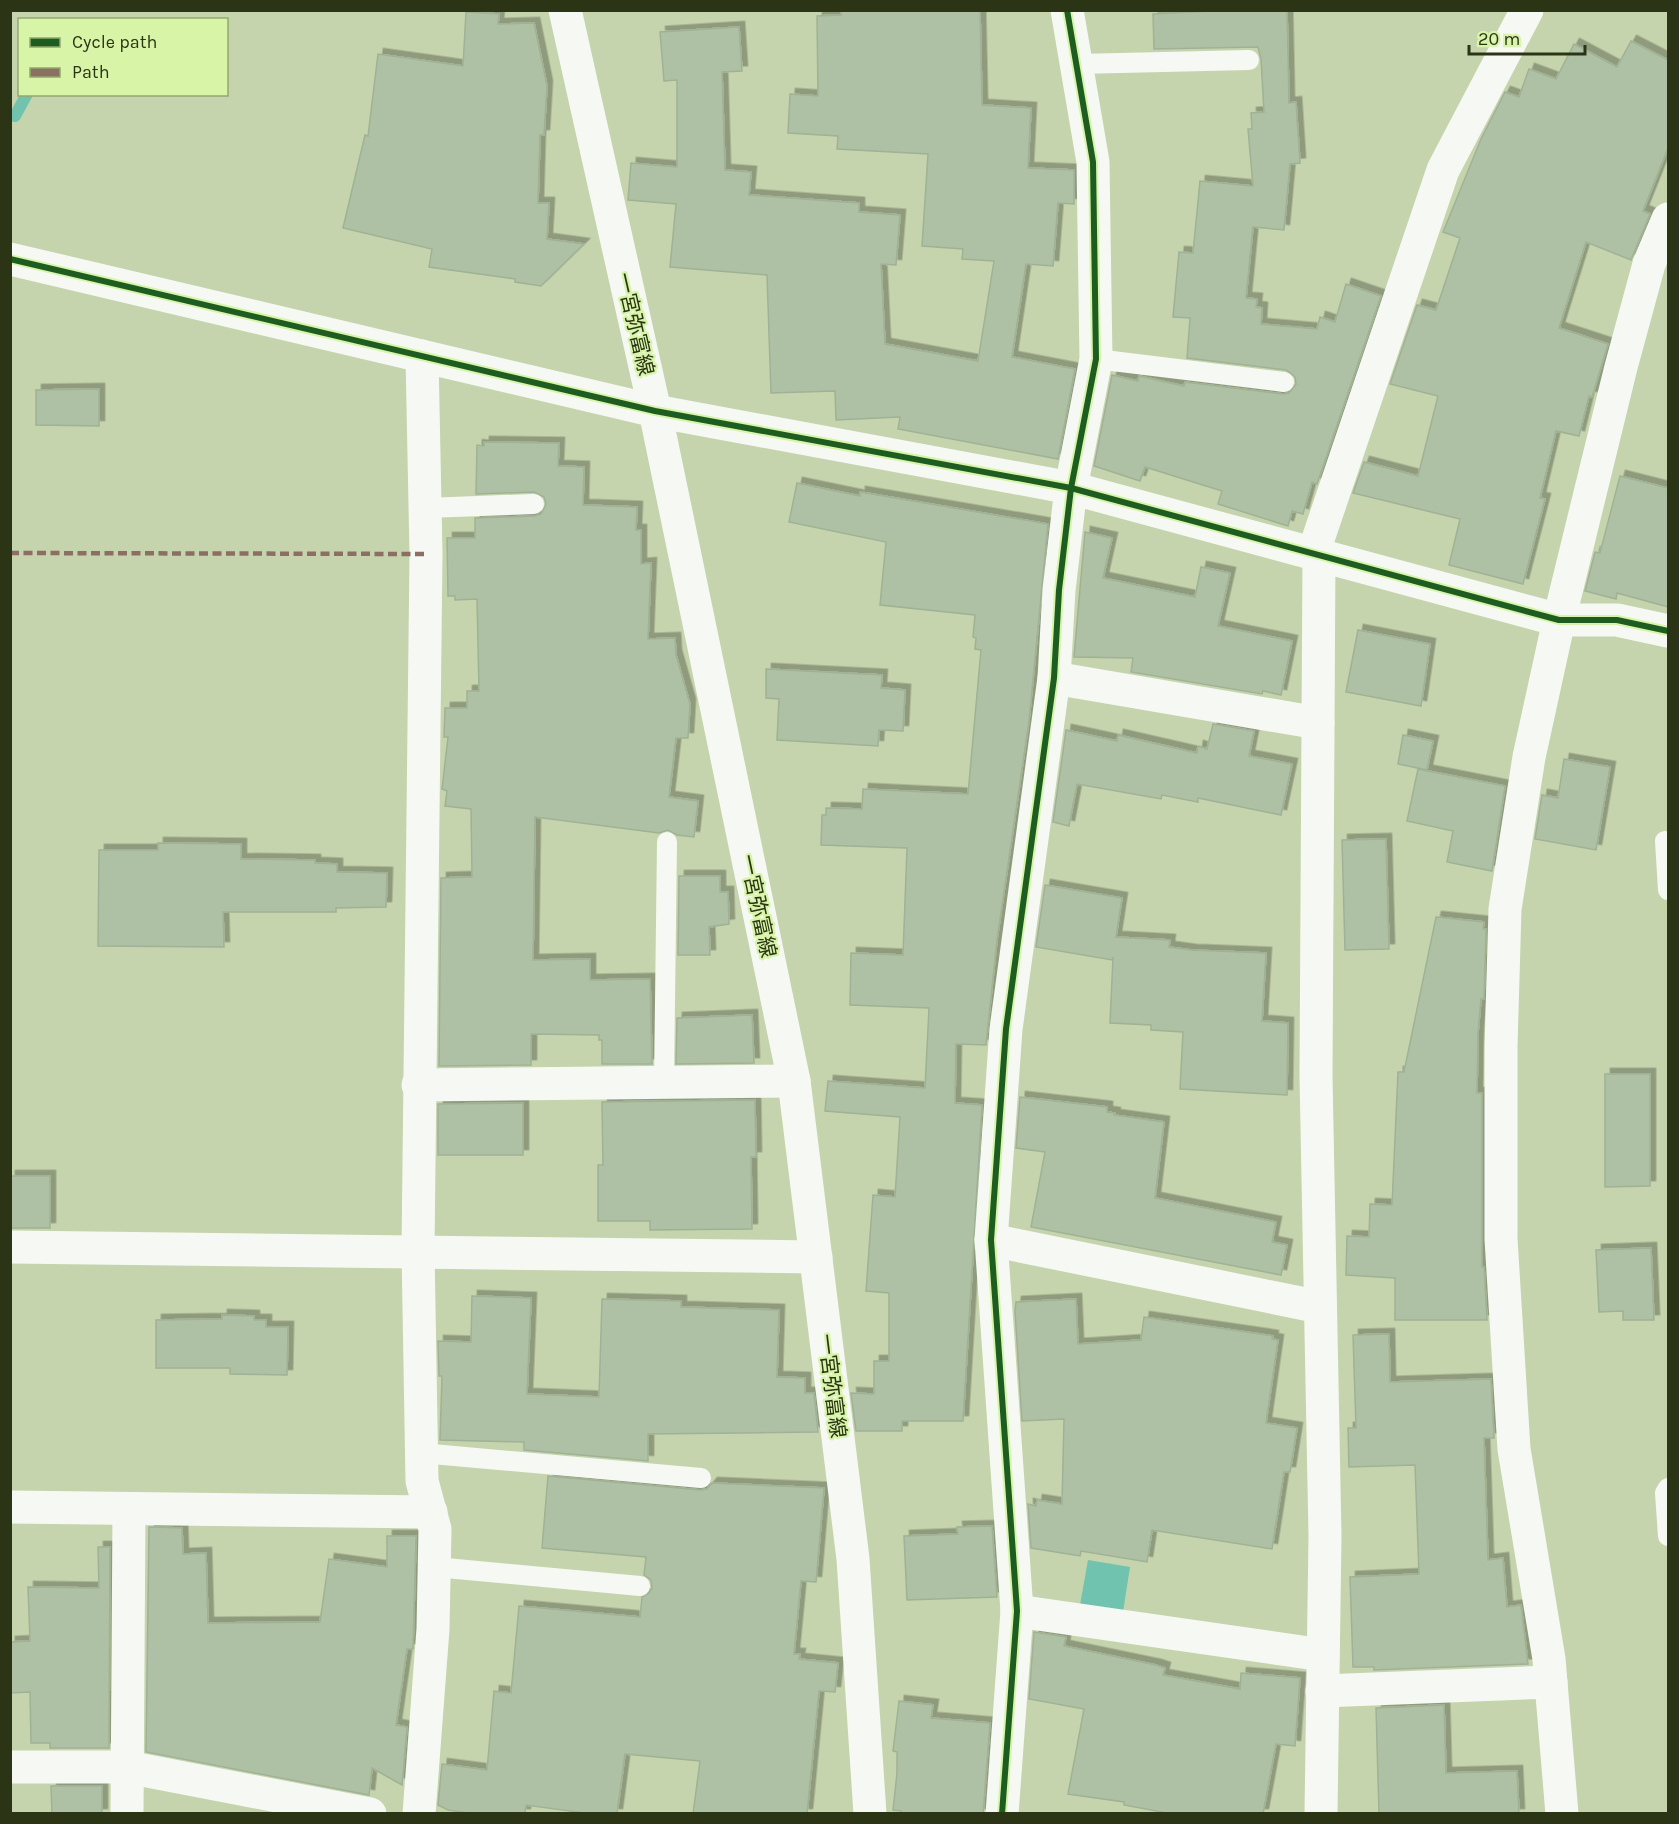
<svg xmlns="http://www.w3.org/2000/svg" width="1679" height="1824" font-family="Karla,'Noto Sans JP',sans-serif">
<defs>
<filter id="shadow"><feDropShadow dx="5.5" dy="-5.5" stdDeviation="0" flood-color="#0004"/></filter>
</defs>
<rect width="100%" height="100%" fill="#c5d4ac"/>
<path fill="#70c3ae" d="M1088,1560L1130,1567L1123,1612L1080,1605Z"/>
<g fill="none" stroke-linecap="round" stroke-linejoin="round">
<path stroke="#70c3ae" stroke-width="12" d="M15,116L27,94"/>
</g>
<g fill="#aec1a4" stroke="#a0b295" stroke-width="1.5" filter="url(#shadow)">
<path d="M980,10L982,105L1031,108L1028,168L1074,170V204L1058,203L1053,266L1026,264L1012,357L1075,369L1058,459L898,429L900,417L836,420L835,391L771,393L767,275L670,267L676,204L628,200L631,163L677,167V80L664,81L660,32L739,27L742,71L722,72L725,170L751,172L749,195L859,203V212L900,215L896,265L881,264L885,344L978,361L994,261L962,259L963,249L922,246L928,154L837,149L838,136L788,133L790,94L818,96L817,16L841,15V11Z"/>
<path d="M1233,10H1287L1289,103L1296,102L1300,163L1290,164L1284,230L1253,227L1246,298L1257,299L1256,307L1262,308L1261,324L1317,329L1320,317L1335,322L1346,284L1381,296L1317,484L1312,482L1303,514L1292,511L1288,526L1218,504L1222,491L1145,467L1140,481L1094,466L1112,375L1138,381L1139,376L1184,386L1185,382L1283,394L1289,393L1296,384L1295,377L1286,370L1187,358L1190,318L1173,317L1179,252L1193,253L1200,181L1253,186L1248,129H1252L1251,113L1264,112L1261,59L1258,47L1154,49L1153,14Z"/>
<path d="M466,12L499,14L498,24L534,23L547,86L544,135H540L538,203H549L547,239L584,244L541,286L515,282V279L429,267L432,249L343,228L365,135L368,136L378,54L463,66Z"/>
<path d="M1631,41L1668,60V148L1643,211L1650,214L1631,260L1586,242L1559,328L1608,344L1592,397L1589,396L1579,436L1556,431L1540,498L1545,499L1523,584L1449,565L1460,519L1353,493L1364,462L1418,476L1438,396L1390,384L1417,305L1436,310L1460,238L1443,232L1481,139L1505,92L1519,97L1529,69L1556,79L1574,44L1617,67Z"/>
<path d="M99,389V426L36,425V390Z"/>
<path d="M484,442L559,443L558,466L584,467L583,505L637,507L636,530H641V564L651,563L648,639L675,638L676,655L690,704L688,738H676L669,797L698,801L694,837L677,835L668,830L659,833L535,817L533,960L590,959V980L650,979L652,1064H602V1040H599V1035L531,1034V1065L439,1066L441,878L472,877L471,809L445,806L447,791L442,789L448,737H444L445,708H467V691H479L477,599L455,600V596H448L447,538H475V518L535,516L541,514L546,504L544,497L534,492L476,494L477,445L484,446Z"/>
<path d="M1620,476L1668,488V607L1617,593L1616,599L1585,591L1595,552L1600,553Z"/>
<path d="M797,483L860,496V492L1048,524L1029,721L997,940L986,1045L956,1044L955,1103L982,1105L963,1421H902V1431H856L851,1393L874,1394V1361H889V1293L866,1291L873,1195L895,1197L900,1117L825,1111L828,1081L925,1088L929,1008L850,1005L851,953L903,955L907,848L821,845L822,815H826V808L862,809L863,789L968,794L981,650L975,649L976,638L973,637L975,615L880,605L886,542L789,522Z"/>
<path d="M1085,532L1112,538L1103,578L1195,597L1201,567L1230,573L1218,626L1292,641L1281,695L1263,691L1262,694L1131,672L1133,658L1074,657Z"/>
<path d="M1358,630L1430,644L1421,706L1346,692Z"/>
<path d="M766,669L882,675L881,688L905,690L903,731L879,730L878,746L777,740L779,699L766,698Z"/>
<path d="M1213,724L1254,731L1249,756L1292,764L1281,815L1198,798V802L1162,795L1161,799L1077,784L1069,826L1053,822L1066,730L1117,741L1118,735L1197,753L1198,746L1207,749Z"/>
<path d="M1403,735L1433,741L1427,770L1398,764Z"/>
<path d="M1564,759L1610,767L1596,850L1535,839L1542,795L1558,798Z"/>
<path d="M1418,769L1505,786L1492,871L1447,862L1453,831L1407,821Z"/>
<path d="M1386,839L1389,949L1345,950L1342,840Z"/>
<path d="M158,843L241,844V859L315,860V863L337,864V872L387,873L386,907L336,908V912H223L224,947L98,946L99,850H158Z"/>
<path d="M679,876H720V892H728L729,924L709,927L710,955H678Z"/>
<path d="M1045,885L1122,898L1116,937L1170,940L1169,947L1191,950L1266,953L1262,1021L1288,1023L1287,1095L1180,1089L1183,1032L1151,1030V1025L1110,1023L1113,957L1112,960L1036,947Z"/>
<path d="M1436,917L1484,922L1483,929H1486L1484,999H1481L1478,1033L1477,1093H1482V1267H1484L1487,1320H1395V1278L1346,1275L1347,1236L1369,1237L1370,1204L1392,1205L1398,1072H1404Z"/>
<path d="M752,1015L754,1063L676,1064L677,1018Z"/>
<path d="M1605,1074H1650V1186L1605,1187Z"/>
<path d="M1020,1097L1107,1107V1112L1115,1113L1114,1115L1164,1122L1155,1198L1276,1222L1272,1242L1287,1245L1281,1275L1031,1227L1045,1152L1016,1148Z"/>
<path d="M755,1100L756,1157H751L752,1229L650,1230V1221H598V1165H603L602,1102Z"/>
<path d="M523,1103V1155H438V1104Z"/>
<rect x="10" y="1176" width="40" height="52"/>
<path d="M1651,1248L1654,1320H1623V1311L1599,1312L1596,1250Z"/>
<path d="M472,1296L531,1298L527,1394L599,1397L602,1299L681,1301V1307L779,1310L777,1377L805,1378V1393H814L818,1432L648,1434V1461L524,1450V1442L440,1440L442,1376H439L438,1341L471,1342Z"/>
<path d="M1076,1299L1078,1344L1141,1340L1144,1317L1273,1336L1272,1339L1278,1340L1266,1423L1297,1428L1290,1472H1284L1272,1549L1152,1530L1147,1562L1081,1551L1080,1556L1031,1548L1028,1504L1036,1506L1037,1500L1062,1504L1064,1419L1022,1421L1015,1311L1016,1302Z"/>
<path d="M222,1315L254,1316V1320H266V1327H288L287,1375L230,1374V1368H156V1320L222,1319Z"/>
<path d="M1389,1334L1390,1382L1491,1379L1494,1438H1484L1488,1560L1503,1558L1507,1607L1521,1605L1528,1664L1374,1670V1667H1353L1350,1577L1419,1574L1415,1465L1349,1467L1348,1428H1356L1353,1335Z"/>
<path d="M548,1476L700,1490L707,1489L712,1483L824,1488L816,1582L801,1581L794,1654H800L799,1659L838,1663L835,1692L819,1691L807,1814H693L700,1761L625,1754L617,1814H592L526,1805L525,1814H475L448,1810L438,1805L442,1764L487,1770L494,1691L511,1693L519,1606L640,1617L642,1597L649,1593L652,1588L651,1580L644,1575L646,1557L542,1548Z"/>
<path d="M992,1526L997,1597L907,1600L904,1536L958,1534L957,1527Z"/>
<path d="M149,1527L182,1528L183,1554L206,1553L208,1623L320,1622L329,1559L387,1567V1536H416L413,1649H407L396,1725L407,1727L402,1785L372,1768L369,1795L146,1752Z"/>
<path d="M98,1547H110L109,1748H50V1743H31L30,1692L10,1693V1642L30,1641L28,1587L99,1588Z"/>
<path d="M1034,1632L1066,1637L1064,1646L1156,1665L1165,1668L1163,1675L1240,1689L1241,1673L1300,1678L1295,1746L1276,1744L1263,1814H1172L1124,1805V1802L1068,1794L1084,1709L1029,1699Z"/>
<path d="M899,1701L933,1705L931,1718L990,1723L983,1814H900L901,1811L893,1810L897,1773V1752L893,1751Z"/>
<path d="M1444,1705L1446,1773L1517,1771L1519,1814H1379L1376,1708Z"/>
<path d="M51,1786H102V1814H52Z"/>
</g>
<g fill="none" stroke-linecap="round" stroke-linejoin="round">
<g stroke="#f6f9f3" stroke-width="20">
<path d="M1077,64L1249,60"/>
<path d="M1096,359L1284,382"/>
<path d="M425,508L534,504"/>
<path d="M1665,841L1668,890"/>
<path d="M664,1082L667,842"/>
<path d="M421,1453L701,1478"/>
<path d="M1668,1488L1665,1493L1668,1536"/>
<path d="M435,1567L640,1586"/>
</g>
<g stroke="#f6f9f3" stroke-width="33">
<path d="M10,259L655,411L1071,488L1559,620H1617L1668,631"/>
<path d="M1313,554L1443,170L1527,10"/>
<path d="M1319,555L1316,1076L1325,1536L1321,1814"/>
<path d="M1054,678L1318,723"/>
<path d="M418,1085L794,1081"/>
<path d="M991,1240L1320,1307"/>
<path d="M10,1247L816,1257"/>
<path d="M10,1507L431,1512"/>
<path d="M1017,1611L1323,1655"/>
<path d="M1322,1691L1551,1682"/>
<path d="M10,1767H127L370,1814"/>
<path d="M127,1814L129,1509"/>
<path d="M419,1814L433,1629L435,1529L422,1481L418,1250L426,554L422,356"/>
<path d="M1002,1814L1017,1611L991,1240L1006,1029L1054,678L1059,590L1071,488L1096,359L1093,162L1067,10"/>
<path d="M1562,1814L1549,1659L1514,1449L1501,1239V1047L1505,909L1529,757L1559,620L1621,367L1649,264L1668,219"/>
</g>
<path stroke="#f6f9f3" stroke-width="33" d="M565,10L655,411L794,1081L853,1559L870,1814"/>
<path stroke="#8d6e63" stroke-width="4.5" stroke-dasharray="9 4.5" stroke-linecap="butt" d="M10,553L426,554"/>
<defs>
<g id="cycleway">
<path d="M10,259L655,411L1071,488L1559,620H1617L1668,631"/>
<path d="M1002,1814L1017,1611L991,1240L1006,1029L1054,678L1059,590L1071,488L1096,359L1093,162L1067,10"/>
</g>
</defs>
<use href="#cycleway" stroke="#d7f4a7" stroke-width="10"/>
<use href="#cycleway" stroke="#1b5e20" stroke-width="6"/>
</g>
<g text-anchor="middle" stroke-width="4.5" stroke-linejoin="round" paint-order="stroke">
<g font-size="21" fill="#2b3516" stroke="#d7f4a7">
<text transform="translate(635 324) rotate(77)" y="7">一宮弥富線</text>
<text transform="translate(758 906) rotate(78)" y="7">一宮弥富線</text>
<text transform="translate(832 1386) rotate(83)" y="7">一宮弥富線</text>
</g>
</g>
<rect width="1679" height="1824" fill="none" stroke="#2b3516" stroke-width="24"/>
<rect x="18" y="18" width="210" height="78" fill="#d7f4a7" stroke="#92a86d" stroke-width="1.5"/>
<rect x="30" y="38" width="30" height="9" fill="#1b5e20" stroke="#92a86d" stroke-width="1.5"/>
<text x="72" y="48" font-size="18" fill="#2b3516">Cycle path</text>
<rect x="30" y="68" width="30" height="9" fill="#8d6e63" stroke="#92a86d" stroke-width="1.5"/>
<text x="72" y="78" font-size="18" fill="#2b3516">Path</text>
<path d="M1469 45v9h116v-9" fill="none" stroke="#2b3516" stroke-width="3"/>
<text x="1478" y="45" font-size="18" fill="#2b3516" stroke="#d7f4a7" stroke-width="4.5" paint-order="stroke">20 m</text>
</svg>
